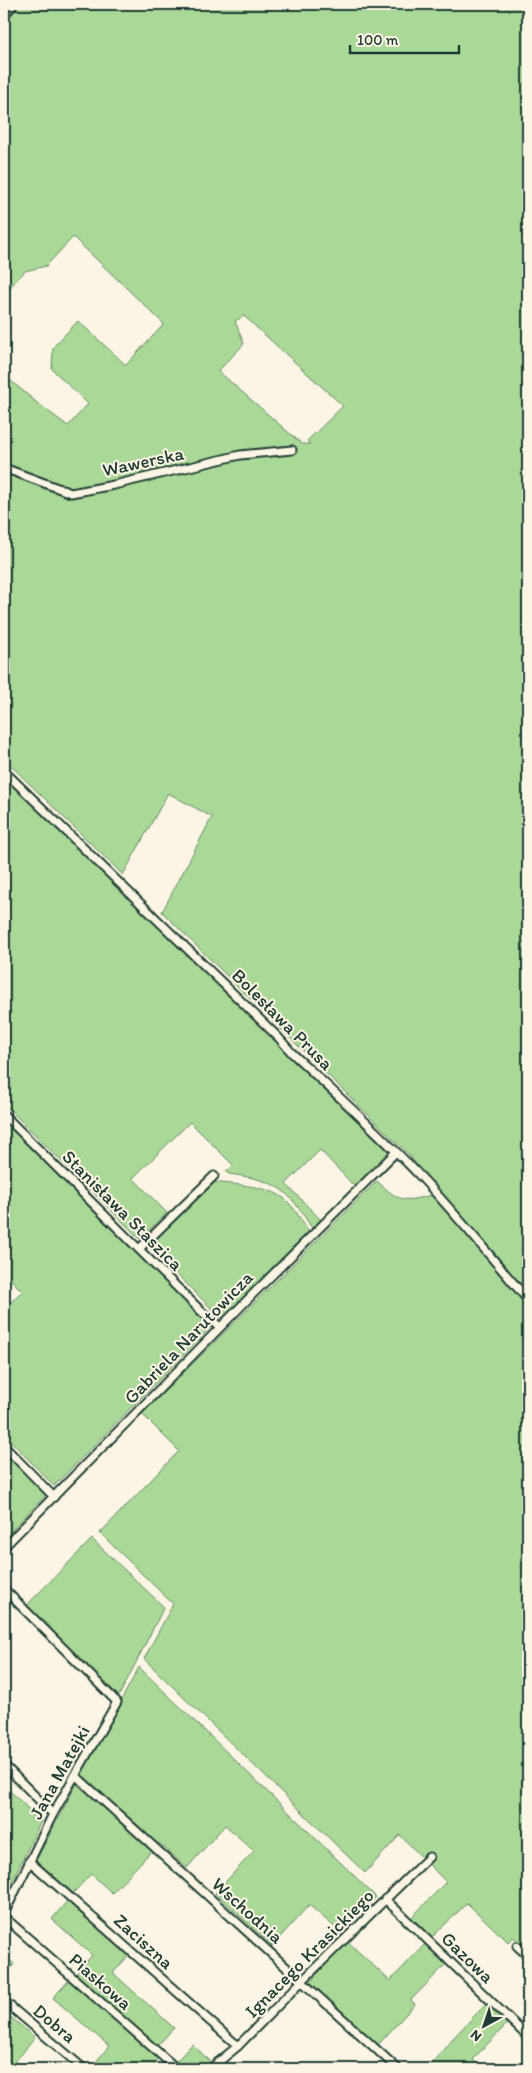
<svg xmlns="http://www.w3.org/2000/svg" width="532" height="2073" font-family="Itim,sans-serif">
<rect width="100%" height="100%" fill="#fcf5e5"/>
<filter id="ink" filterUnits="userSpaceOnUse"><feTurbulence type="fractalNoise" baseFrequency=".02" numOctaves="2"/><feDisplacementMap in="SourceGraphic" scale="10" xChannelSelector="R" yChannelSelector="G"/><feConvolveMatrix kernelMatrix="1 2 1 2 8 2 1 2 1" color-interpolation-filters="sRGB"/></filter>
<g filter="url(#ink)">
<g fill="#aad897" stroke="#648a66" fill-rule="evenodd">
<path d="M20,4H528V1297L434,1188L409,1155L162,912L212,817L168,793L123,875L4,759V375L36,402L68,426L88,404L52,369L53,347L78,321L126,365L164,324L73,237L46,266L25,271L4,294V20ZM244,316L343,406L307,441L310,444H302L218,371L244,344L235,321Z"/>
<path d="M4,778L390,1151L355,1187L320,1150L286,1184L322,1221L313,1230C287,1188 279,1181 229,1174L226,1172L233,1165L190,1122L133,1178L167,1213L140,1239L4,1104Z"/>
<path d="M4,1118L213,1325L54,1486L4,1434V1309L22,1291L4,1273Z"/>
<path d="M377,1181C399,1201 402,1203 431,1195L528,1304V1903L527,1904L528,1951L513,1937L508,1942L467,1903L431,1938L411,1918L446,1882L400,1835L365,1873L144,1659L173,1604L100,1533L179,1451L142,1414Z"/>
<path d="M214,1182C235,1185 270,1185 286,1200C295,1208 302,1222 309,1232L223,1320L148,1246Z"/>
<path d="M4,1451L47,1494L4,1538Z"/>
<path d="M92,1539L164,1607L119,1696L26,1606Z"/>
<path d="M139,1667L376,1897L339,1931L309,1905L272,1946L215,1893L254,1851L225,1825L187,1868L159,1843L112,1893L91,1874L73,1893L36,1860Z"/>
<path d="M5,1786L41,1821L4,1899V1788Z"/>
<path d="M68,1900L129,1955L113,1973L174,2028L157,2046L76,1974L92,1955L52,1919Z"/>
<path d="M347,1941L390,1981L425,1944L446,1964L411,2000L415,2004L378,2045L310,1982Z"/>
<path d="M4,1955L14,1964L4,1980Z"/>
<path d="M70,1979L158,2057L152,2069H90L109,2046L53,1998Z"/>
<path d="M486,2004L507,2024L473,2059L481,2069H427L452,2039Z"/>
<path d="M4,2011L35,2038L9,2069H4Z"/>
<path d="M192,2044L211,2062L202,2069H182L175,2063Z"/>
</g>
<g fill="none" stroke-linecap="round" stroke-linejoin="round">
<defs>
<g id="street">
<path d="M4,468L71,493L114,485L240,455L292,450"/>
<path d="M4,771L278,1037L292,1053C335,1093 380,1134 421,1177C458,1216 492,1259 528,1300"/>
<path d="M4,1115L202,1312L220,1327"/>
<path d="M139,1249L214,1176"/>
<path d="M4,1446L54,1497"/>
<path d="M4,1547L256,1291L396,1152"/>
<path d="M4,1589L117,1702L53,1814L4,1914"/>
<path d="M4,1765L53,1814"/>
<path d="M75,1775L398,2069"/>
<path d="M29,1861L238,2046"/>
<path d="M385,1899L528,2037"/>
<path d="M4,1917L177,2069"/>
<path d="M517,1946L528,1956"/>
<path d="M4,2001L84,2069"/>
<path d="M217,2063L224,2069"/>
<path d="M210,2069L238,2046L302,1981L429,1857"/>
</g>
<path id="secondary" d="M4,13L12,4"/>
</defs>
<use href="#street" stroke="#1f3d34" stroke-width="11"/>
<use href="#secondary" stroke="#1f3d34" stroke-width="14"/>
<use href="#street" stroke="#fcf5e5" stroke-width="7"/>
<use href="#secondary" stroke="#fcf5e5" stroke-width="10"/>
</g>
</g>
<g text-anchor="middle" stroke-width="4" stroke-linejoin="round" paint-order="stroke">
<g font-size="19" fill="#1f3d34" stroke="#fcf5e5">
<text transform="translate(143 461) rotate(-12)" y="7">Wawerska</text>
<text transform="translate(283 1019) rotate(45)" y="7">Bolesława Prusa</text>
<text transform="translate(123 1210) rotate(45)" y="7">Stanisława Staszica</text>
<text transform="translate(188 1337) rotate(-46)" y="7">Gabriela Narutowicza</text>
<text transform="translate(59 1772) rotate(-61)" y="7">Jana Matejki</text>
<text transform="translate(248 1910) rotate(42)" y="7">Wschodnia</text>
<text transform="translate(144 1941) rotate(42)" y="7">Zaciszna</text>
<text transform="translate(309 1953) rotate(-45)" y="7">Ignacego Krasickiego</text>
<text transform="translate(468 1957) rotate(44)" y="7">Gazowa</text>
<text transform="translate(101 1981) rotate(41)" y="7">Piaskowa</text>
<text transform="translate(55 2023) rotate(40)" y="7">Dobra</text>
</g>
</g>
<rect width="532" height="2073" fill="none" stroke="#fcf5e5" stroke-width="20"/>
<rect x="10" y="10" width="512" height="2053" fill="none" stroke="#1f3d34" stroke-width="2" filter="url(#ink)"/>
<g transform="translate(484 2026) rotate(220)" stroke="#fcf5e5" stroke-width="4" paint-order="stroke">
<path d="M0-4L9 19L0 12L-9 19Z" fill="#1f3d34"/>
<text y="-8" font-size="14" font-weight="bold" text-anchor="middle" fill="#1f3d34">N</text>
</g>
<path d="M350 45v8h109v-8" fill="none" stroke="#1f3d34" stroke-width="2.5"/>
<text x="357" y="45" font-size="15" fill="#1f3d34" stroke="#fcf5e5" stroke-width="4" paint-order="stroke">100 m</text>
</svg>
